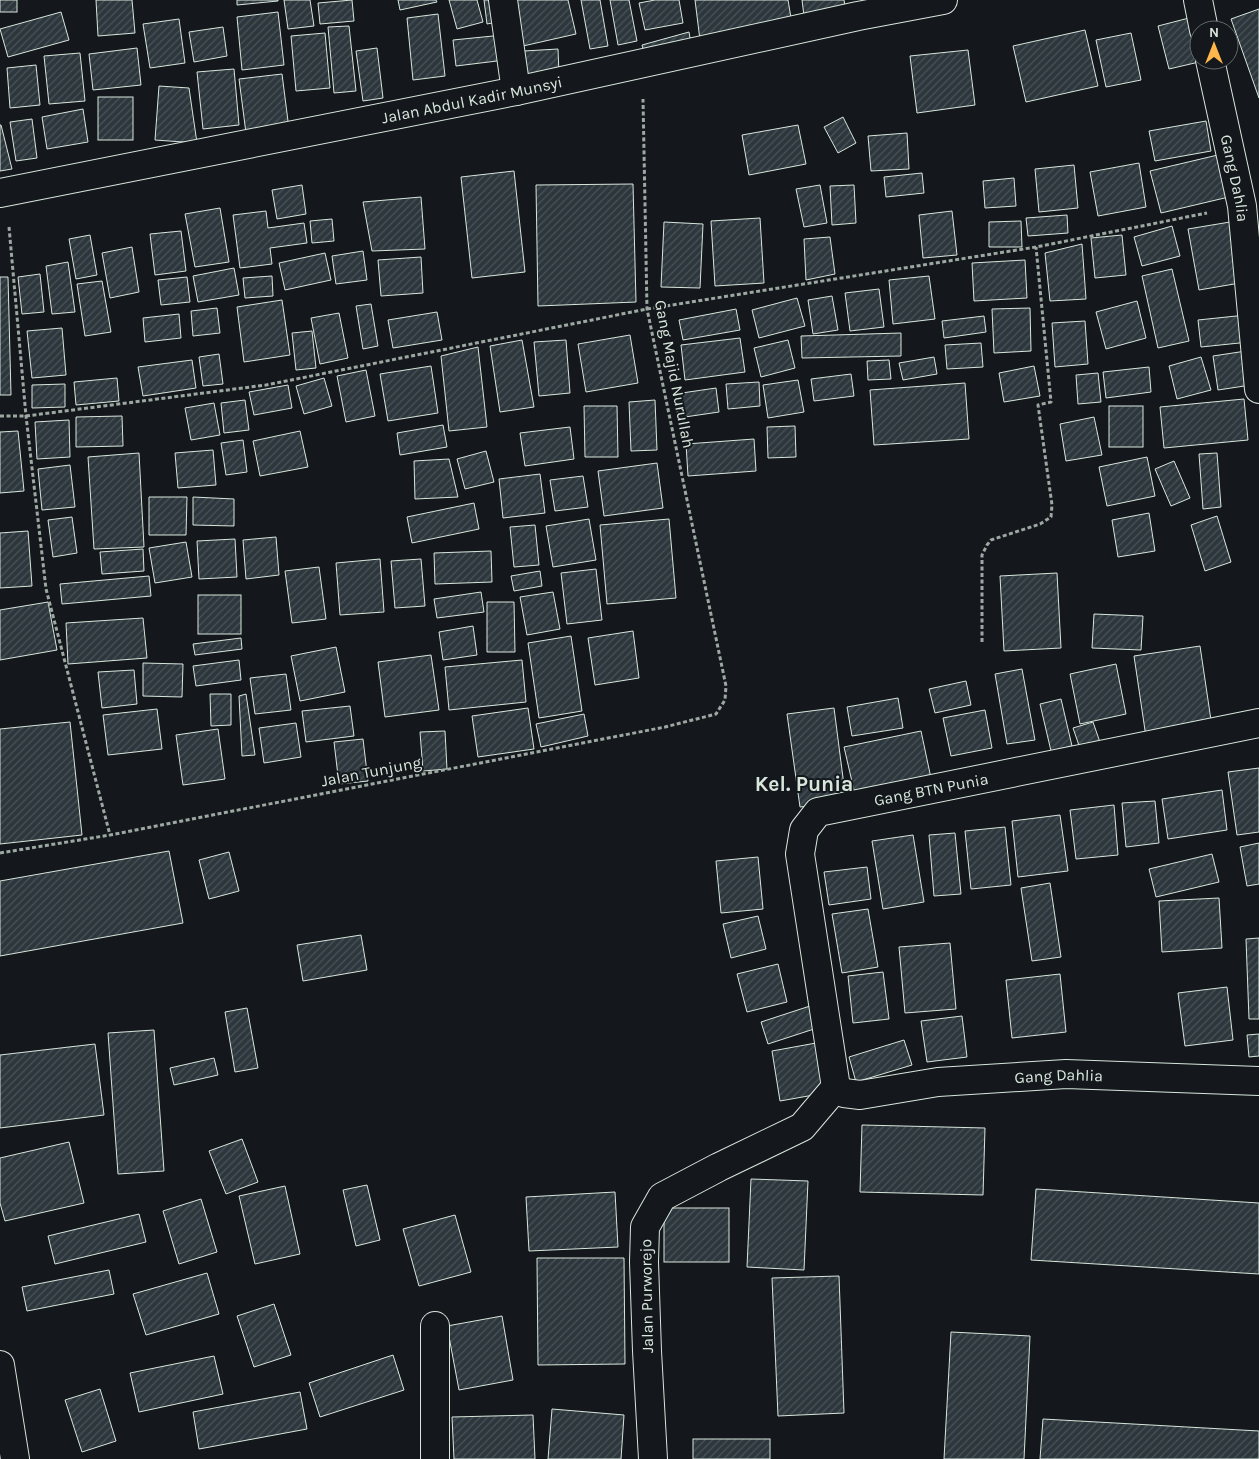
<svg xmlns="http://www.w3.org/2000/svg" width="1259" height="1459" font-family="Karla,sans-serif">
<defs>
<pattern id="building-hatch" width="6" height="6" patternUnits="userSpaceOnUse" patternTransform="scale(1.25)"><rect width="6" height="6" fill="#2c363c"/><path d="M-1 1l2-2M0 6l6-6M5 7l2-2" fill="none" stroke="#4a5358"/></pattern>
</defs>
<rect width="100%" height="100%" fill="#14181c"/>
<g fill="url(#building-hatch)" stroke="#d8e6dc">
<rect x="0" y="0" width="17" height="12"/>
<path d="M96,0H132L135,33L98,36Z"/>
<path d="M237,0H278V1L237,5Z"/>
<path d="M284,0H310L314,26L288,29Z"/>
<path d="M352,0L354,21L320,24L318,3Z"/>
<path d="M398,0H436L437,2L400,10Z"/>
<path d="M449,0H477L483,22L457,29Z"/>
<path d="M484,0H493L497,22L487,24Z"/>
<path d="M513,0H568L576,34L523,46Z"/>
<path d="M581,0H600L608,46L590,49Z"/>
<path d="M610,0H629L637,41L618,45Z"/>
<path d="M655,0H679L683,23L645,30L639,3Z"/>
<path d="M695,0H788L792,24L700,40Z"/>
<path d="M802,0H844L846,11L804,16Z"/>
<path d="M1259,9V98L1231,19Z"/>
<path d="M61,12L69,40L8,57L0,29Z"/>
<path d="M278,12L284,65L242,70L237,17Z"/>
<path d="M438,14L445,76L413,80L407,18Z"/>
<path d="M1189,18L1199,62L1169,69L1158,26Z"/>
<path d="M179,19L185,63L150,68L143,24Z"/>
<path d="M349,26L356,91L334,93L328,27Z"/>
<path d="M223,27L227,56L194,62L189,32Z"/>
<path d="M1085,30L1098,86L1026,102L1013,46Z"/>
<path d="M689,32L691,44L645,56L642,45Z"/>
<path d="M325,33L330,88L296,91L291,36Z"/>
<path d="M1131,33L1141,80L1106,87L1096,40Z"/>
<path d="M503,35L505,60L456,66L453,40Z"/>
<path d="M137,48L141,85L93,90L89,54Z"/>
<path d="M377,48L383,98L363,101L356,51Z"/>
<path d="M558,49L559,74L525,76L524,51Z"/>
<path d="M968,50L975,105L917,113L910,56Z"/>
<path d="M80,53L85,101L49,104L44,56Z"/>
<path d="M36,65L40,105L10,108L7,68Z"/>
<path d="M234,69L239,125L203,129L197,72Z"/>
<path d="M282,74L289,129L246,133L239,79Z"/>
<path d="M159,86L189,88L197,143L155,140Z"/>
<rect x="98" y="97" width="35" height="43"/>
<path d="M83,109L88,142L47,149L42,117Z"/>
<path d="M843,117L856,143L838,153L824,127Z"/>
<path d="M32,119L37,158L16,161L10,122Z"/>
<path d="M1206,121L1211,151L1155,161L1149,131Z"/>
<path d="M0,125H1L12,169L0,171Z"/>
<path d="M798,125L806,164L749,175L742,135Z"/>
<path d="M907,133L909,169L871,171L868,136Z"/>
<path d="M1222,154L1233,196L1161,213L1150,171Z"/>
<path d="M1139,163L1146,207L1098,216L1090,172Z"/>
<path d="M1074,165L1078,208L1039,212L1035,169Z"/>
<path d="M514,171L525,272L472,278L461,177Z"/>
<path d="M922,173L924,193L886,197L884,177Z"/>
<path d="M1014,178L1016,206L985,208L983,181Z"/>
<path d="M633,184L636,302L538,306L536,185Z"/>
<path d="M302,185L306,214L277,219L272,190Z"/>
<path d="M820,185L827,223L804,227L796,189Z"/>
<path d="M854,185L856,223L832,225L830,186Z"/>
<path d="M421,197L425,249L372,251L363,202Z"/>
<path d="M220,208L229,262L195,267L185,214Z"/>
<path d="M266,211L268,228L304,223L307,243L270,248L272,264L240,268L233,215Z"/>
<path d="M952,211L957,255L923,258L919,215Z"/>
<path d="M1067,215L1068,233L1028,236L1026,218Z"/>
<path d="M760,218L764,283L715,286L711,221Z"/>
<path d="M332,219L334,241L312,243L310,221Z"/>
<path d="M1021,221L1022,247H989V222Z"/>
<path d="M664,222L703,224L700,288L661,287Z"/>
<path d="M1230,222L1240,283L1199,290L1188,229Z"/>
<path d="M1172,226L1180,256L1142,266L1134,237Z"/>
<path d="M181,231L186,271L155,275L150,234Z"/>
<path d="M90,235L97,275L76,279L69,239Z"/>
<path d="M1122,235L1126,275L1095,278L1091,238Z"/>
<path d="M830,237L835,274L806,280L804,239Z"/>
<path d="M1082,244L1086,299L1050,301L1045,253Z"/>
<path d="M132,247L139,292L110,298L102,253Z"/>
<path d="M363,251L367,280L336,284L332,256Z"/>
<path d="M325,253L331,280L285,290L279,263Z"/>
<path d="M421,257L423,293L381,296L378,260Z"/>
<path d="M1025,260L1027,298L974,301L972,263Z"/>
<path d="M68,262L75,312L52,314L46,266Z"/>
<path d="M234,268L239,295L198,302L193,276Z"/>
<path d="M1172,269L1189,341L1158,348L1142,276Z"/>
<path d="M40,274L44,312L22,314L18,277Z"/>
<path d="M272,276L273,296L245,298L243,278Z"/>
<path d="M929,276L935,319L893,324L889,280Z"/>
<path d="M0,277H8L11,395H0Z"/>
<path d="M187,277L190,302L161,305L158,280Z"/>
<path d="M102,281L111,332L85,336L77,284Z"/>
<path d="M879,289L884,327L850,331L845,293Z"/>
<path d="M832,296L838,330L813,334L808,300Z"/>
<path d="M797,298L805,326L759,338L752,310Z"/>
<path d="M282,300L290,355L244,362L237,307Z"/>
<path d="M1137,301L1146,338L1106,349L1096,312Z"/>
<path d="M371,304L378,346L363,349L356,306Z"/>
<path d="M217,308L220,333L193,336L191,311Z"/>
<path d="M1030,308L1031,351L994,353L992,309Z"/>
<path d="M736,309L740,330L683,340L679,320Z"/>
<path d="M437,312L442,340L393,348L388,320Z"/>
<path d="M339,313L348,358L320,364L311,318Z"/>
<path d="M179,314L181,338L145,342L143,318Z"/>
<path d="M1246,315L1249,342L1201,347L1198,320Z"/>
<path d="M984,316L986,332L944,338L942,321Z"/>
<path d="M1085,321L1088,364L1055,367L1052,323Z"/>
<path d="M62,328L66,375L32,378L27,331Z"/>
<path d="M312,331L316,368L296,370L292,333Z"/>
<path d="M901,333V356L802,358L801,336Z"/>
<path d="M630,335L638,383L586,392L578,344Z"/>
<path d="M740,338L745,372L685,380L681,345Z"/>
<path d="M522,340L534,407L500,412L490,346Z"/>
<path d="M566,340L570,393L539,396L534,342Z"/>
<path d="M788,340L795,368L761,377L754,348Z"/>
<path d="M981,343L983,367L947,369L945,345Z"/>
<path d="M478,347L487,427L449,431L441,356Z"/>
<path d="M1246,351L1251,385L1218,390L1213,356Z"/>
<path d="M219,354L223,384L203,386L199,357Z"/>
<path d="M934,357L937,374L903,380L899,363Z"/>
<path d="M1201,357L1211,390L1177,399L1169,366Z"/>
<path d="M192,360L196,388L143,396L138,367Z"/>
<path d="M889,360L891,379L868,380L867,361Z"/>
<path d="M431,366L438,413L388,421L380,374Z"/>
<path d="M1034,366L1040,396L1004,402L999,373Z"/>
<path d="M1149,367L1151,392L1106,398L1103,372Z"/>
<path d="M366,370L375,416L346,422L337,376Z"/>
<path d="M1098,373L1101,402L1078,404L1076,375Z"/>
<path d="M851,374L854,396L814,401L811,379Z"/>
<path d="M117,378L119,401L76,405L74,382Z"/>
<path d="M324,378L332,406L304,414L296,386Z"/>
<path d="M798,380L804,412L768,418L763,385Z"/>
<path d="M759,382L760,406L728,409L726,384Z"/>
<path d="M965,383L969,439L874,445L870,390Z"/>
<path d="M65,384V407L32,408V385Z"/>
<path d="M288,385L292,408L254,415L249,392Z"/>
<path d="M716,388L719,412L678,418L675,394Z"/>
<path d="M1244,399L1248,440L1164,448L1160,407Z"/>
<path d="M245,400L249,430L224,433L221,403Z"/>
<path d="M655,400L657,450L631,451L629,402Z"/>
<path d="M214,403L220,435L191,440L185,408Z"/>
<path d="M584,406H617L618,457H585Z"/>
<rect x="1109" y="406" width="34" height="41"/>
<path d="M122,416L123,446L76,447V417Z"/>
<path d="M1094,417L1102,455L1066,461L1060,424Z"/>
<path d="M69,420L70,457L37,459L35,422Z"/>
<path d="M443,425L447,447L400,455L397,433Z"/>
<path d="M795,426L796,457L768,458L767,427Z"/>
<path d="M570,427L574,459L525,466L520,433Z"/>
<path d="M18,431L24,491L0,493V432Z"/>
<path d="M300,431L308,467L260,476L253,441Z"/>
<path d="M754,439L756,471L688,476L686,444Z"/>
<path d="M243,440L247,472L226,475L221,443Z"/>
<path d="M213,450L216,485L178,488L175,453Z"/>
<path d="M486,451L494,482L465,489L457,459Z"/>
<path d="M139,453L144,547L94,549L88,457Z"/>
<path d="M1217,453L1221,507L1203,509L1199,454Z"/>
<path d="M1147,457L1155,496L1107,506L1099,467Z"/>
<path d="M449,459L458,497L415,499L414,461Z"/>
<path d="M1174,461L1190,498L1171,506L1155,469Z"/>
<path d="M657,463L663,508L604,516L598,471Z"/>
<path d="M70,465L75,507L42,510L38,469Z"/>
<path d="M540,474L545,513L503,518L499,479Z"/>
<path d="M583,476L588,507L555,511L550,480Z"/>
<path d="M149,497H187L186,535H149Z"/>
<path d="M193,497L234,499V526L193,525Z"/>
<path d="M474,503L479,529L412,543L407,517Z"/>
<path d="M1149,513L1155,551L1118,557L1112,520Z"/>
<path d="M1217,516L1231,562L1205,571L1191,525Z"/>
<path d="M72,517L77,553L53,557L48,520Z"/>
<path d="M589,519L596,560L553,567L546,526Z"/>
<path d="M669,519L676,598L607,604L600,525Z"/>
<path d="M535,525L539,565L514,567L510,527Z"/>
<path d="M28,531L32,586L0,588V533Z"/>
<path d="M276,537L279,575L246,579L243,540Z"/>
<path d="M235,539L237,577L199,579L197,541Z"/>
<path d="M186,542L192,577L155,583L149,548Z"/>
<path d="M143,549L144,571L102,574L100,552Z"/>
<path d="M491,551L492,582L435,584L434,553Z"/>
<path d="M380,559L384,612L340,615L336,563Z"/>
<path d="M421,559L425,606L395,608L391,561Z"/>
<path d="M319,567L326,619L292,623L285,571Z"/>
<path d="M596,569L602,620L567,624L561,573Z"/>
<path d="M540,571L542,586L514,591L511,576Z"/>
<path d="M1057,573L1061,648L1004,651L1000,576Z"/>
<path d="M149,576L151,596L62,604L60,584Z"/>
<path d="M481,592L484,612L437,618L434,599Z"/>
<path d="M553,592L560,629L527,635L520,597Z"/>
<rect x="198" y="595" width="43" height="39"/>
<path d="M48,602L57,650L0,660V610Z"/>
<path d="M487,602H514L515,652H487Z"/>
<path d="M1094,614L1143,616L1141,650L1092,648Z"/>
<path d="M143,618L147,658L68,664L66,623Z"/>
<path d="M473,626L477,655L443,660L439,632Z"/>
<path d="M633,631L639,678L595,685L588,638Z"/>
<path d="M571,636L582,711L539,718L528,643Z"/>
<path d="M241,638L242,649L195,655L193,644Z"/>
<path d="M1200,646L1212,727L1146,737L1134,656Z"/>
<path d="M336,647L345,692L300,701L291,656Z"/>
<path d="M431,655L439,710L385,717L378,662Z"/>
<path d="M239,660L241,680L196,686L193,666Z"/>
<path d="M522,660L526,702L449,710L445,667Z"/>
<path d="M143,663L183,664L182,697L143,696Z"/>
<path d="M1116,664L1126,714L1080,724L1070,674Z"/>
<path d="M1022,669L1035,740L1007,744L995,674Z"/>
<path d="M134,670L137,704L102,708L98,672Z"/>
<path d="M286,674L291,710L255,714L250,678Z"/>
<path d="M966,681L971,705L935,713L929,689Z"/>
<path d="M210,694H231V725L211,726Z"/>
<path d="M246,694L255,755L242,756L239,696Z"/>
<path d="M898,698L903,728L852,736L847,707Z"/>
<path d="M1061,699L1072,746L1051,751L1040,704Z"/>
<path d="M350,706L354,736L306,742L302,711Z"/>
<path d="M528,708L534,749L478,757L472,716Z"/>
<path d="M834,708L846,801L800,807L787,714Z"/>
<path d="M157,709L162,749L108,755L103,715Z"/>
<path d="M985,710L992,748L951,756L943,718Z"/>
<path d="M584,714L588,736L541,747L536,724Z"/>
<path d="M70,722L82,835L0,844V729Z"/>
<path d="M1093,722L1103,751L1083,757L1073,728Z"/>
<path d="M296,723L301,757L264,763L259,728Z"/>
<path d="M218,729L225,779L183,785L176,735Z"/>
<path d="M445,731L447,769L423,771L420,732Z"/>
<path d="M921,731L932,783L856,799L844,747Z"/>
<path d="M363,739L368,781L339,784L334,742Z"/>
<path d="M1259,768V832L1237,835L1228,772Z"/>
<path d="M1222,790L1227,830L1168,839L1162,799Z"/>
<path d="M1155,801L1159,843L1126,847L1122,803Z"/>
<path d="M1114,805L1118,855L1076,859L1070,810Z"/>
<path d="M1060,815L1068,871L1018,877L1012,821Z"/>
<path d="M1005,827L1011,885L971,889L965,831Z"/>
<path d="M955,833L961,894L934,896L929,835Z"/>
<path d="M913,835L924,902L883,909L872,841Z"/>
<path d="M1259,843V884L1247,886L1240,847Z"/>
<path d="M169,851L183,923L0,956V881Z"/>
<path d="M229,852L239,891L209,899L199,860Z"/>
<path d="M1212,854L1219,882L1156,897L1149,869Z"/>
<path d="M758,857L763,909L721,913L716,861Z"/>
<path d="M867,867L871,899L829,905L824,872Z"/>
<path d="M1050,883L1061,957L1032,961L1021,888Z"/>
<path d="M1219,898L1222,948L1162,952L1159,901Z"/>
<path d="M868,909L878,967L842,973L832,914Z"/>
<path d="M758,916L766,949L731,958L723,924Z"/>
<path d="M361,935L367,970L303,981L297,945Z"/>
<path d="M1259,938V1019H1249L1246,939Z"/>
<path d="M950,943L956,1009L905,1013L899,947Z"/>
<path d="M778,964L787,1002L747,1012L737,974Z"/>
<path d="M883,972L889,1019L853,1023L848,976Z"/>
<path d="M1060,974L1066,1032L1012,1038L1006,980Z"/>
<path d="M1227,987L1233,1040L1185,1046L1178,993Z"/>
<path d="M810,1006L817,1028L768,1044L761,1022Z"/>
<path d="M247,1008L258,1068L235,1072L225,1012Z"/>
<path d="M962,1016L967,1057L927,1062L921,1021Z"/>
<path d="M154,1030L164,1171L118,1174L108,1033Z"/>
<path d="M1259,1034V1056L1249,1057L1247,1035Z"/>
<path d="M904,1040L912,1065L856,1082L849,1057Z"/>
<path d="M816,1043L825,1093L780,1101L772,1051Z"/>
<path d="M95,1044L104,1115L0,1128V1055Z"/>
<path d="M214,1058L218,1075L174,1085L170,1068Z"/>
<path d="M862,1125L985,1128L983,1195L860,1192Z"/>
<path d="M242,1139L258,1182L226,1194L209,1151Z"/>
<path d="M69,1142L84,1203L5,1221L0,1203V1158Z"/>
<path d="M751,1179L808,1181L804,1270L747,1267Z"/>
<path d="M367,1185L380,1240L356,1246L343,1190Z"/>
<path d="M285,1186L300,1254L255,1264L239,1196Z"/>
<path d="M1036,1189L1259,1203V1274L1031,1260Z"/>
<path d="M615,1192L618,1247L529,1251L526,1197Z"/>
<path d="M201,1199L217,1252L179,1264L163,1211Z"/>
<rect x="664" y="1208" width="65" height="54"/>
<path d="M139,1214L146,1242L55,1264L48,1236Z"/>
<path d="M455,1215L471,1272L419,1286L403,1229Z"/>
<path d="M537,1258H624L625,1364L538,1365Z"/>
<path d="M109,1270L114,1294L27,1311L22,1287Z"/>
<path d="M207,1273L219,1314L146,1335L133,1294Z"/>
<path d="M839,1276L844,1413L778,1416L772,1278Z"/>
<path d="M274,1304L291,1355L254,1367L237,1316Z"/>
<path d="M502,1316L513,1380L459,1390L447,1326Z"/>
<path d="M951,1332L1030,1336L1024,1459H944Z"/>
<path d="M393,1355L404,1390L320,1417L309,1383Z"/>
<path d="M214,1356L223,1394L139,1412L130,1373Z"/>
<path d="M100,1389L116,1441L82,1452L65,1400Z"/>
<path d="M300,1392L307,1429L199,1449L193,1412Z"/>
<path d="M552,1409L624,1415L621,1459H548Z"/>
<path d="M533,1415L535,1459H454L452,1417Z"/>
<path d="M1043,1419L1259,1431V1459H1040Z"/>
<rect x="693" y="1439" width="77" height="20"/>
</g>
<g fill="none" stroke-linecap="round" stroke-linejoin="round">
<defs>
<g id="minor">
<path d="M503,0L516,91"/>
<path d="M1198,0L1204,30"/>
<path id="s1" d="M1210,60L1242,206L1259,389"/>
<path id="s2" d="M1259,723L818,812L804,830L800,854L835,1081L836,1087L844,1093L860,1095L938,1082L1066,1074L1259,1081"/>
<path d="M435,1326V1459"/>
<path d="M653,1459L647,1351L644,1262L645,1227L662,1197L719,1167L802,1127L836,1087"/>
</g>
<g id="tertiary">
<path id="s3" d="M0,193L516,91L858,16L943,0"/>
</g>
<path id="secondary" d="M0,1365L15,1459"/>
</defs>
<use href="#minor" stroke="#d8e6dc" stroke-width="30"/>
<use href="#tertiary" stroke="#d8e6dc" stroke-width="30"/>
<use href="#secondary" stroke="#d8e6dc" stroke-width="30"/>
<g stroke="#9da8a2" stroke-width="3" stroke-dasharray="4 2.5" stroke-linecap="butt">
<path d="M9,227L26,416L46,589L110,835"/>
<path d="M0,416H26L266,385L647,309L1036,247L1207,213"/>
<path d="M982,642V555L987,545L991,540L1040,524L1051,517L1052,505L1038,405L1051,402L1036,247"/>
<path d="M0,853L110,835L665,727L716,714L725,700L726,686L647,309L643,99"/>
</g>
<use href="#minor" stroke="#14181c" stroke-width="28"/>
<use href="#tertiary" stroke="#14181c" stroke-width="28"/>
<use href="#secondary" stroke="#14181c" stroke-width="28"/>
</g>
<g text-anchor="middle" stroke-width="4" stroke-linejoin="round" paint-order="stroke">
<g font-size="16" fill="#d8e6dc" stroke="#14181c">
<text dy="6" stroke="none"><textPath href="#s3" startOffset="481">Jalan Abdul Kadir Munsyi</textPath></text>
<text dy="6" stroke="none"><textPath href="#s1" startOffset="121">Gang Dahlia</textPath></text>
<text transform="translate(675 374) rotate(79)" y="6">Gang Majid Nurullah</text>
<text transform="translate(371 771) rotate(-11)" y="6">Jalan Tunjung</text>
<text transform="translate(931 789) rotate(-11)" y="6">Gang BTN Punia</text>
<text dy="6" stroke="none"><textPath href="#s2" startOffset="959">Gang Dahlia</textPath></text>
<text transform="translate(646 1296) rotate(-91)" y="6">Jalan Purworejo</text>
</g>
<g font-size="21" font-weight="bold" fill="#d8e6dc" stroke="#14181c">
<text x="804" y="791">Kel. Punia</text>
</g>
</g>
<g transform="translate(1214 45)"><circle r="24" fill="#14181c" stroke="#626a69"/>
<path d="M0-4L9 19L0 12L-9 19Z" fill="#ffb74d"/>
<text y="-8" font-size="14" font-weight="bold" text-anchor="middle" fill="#d8e6dc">N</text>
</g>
</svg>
